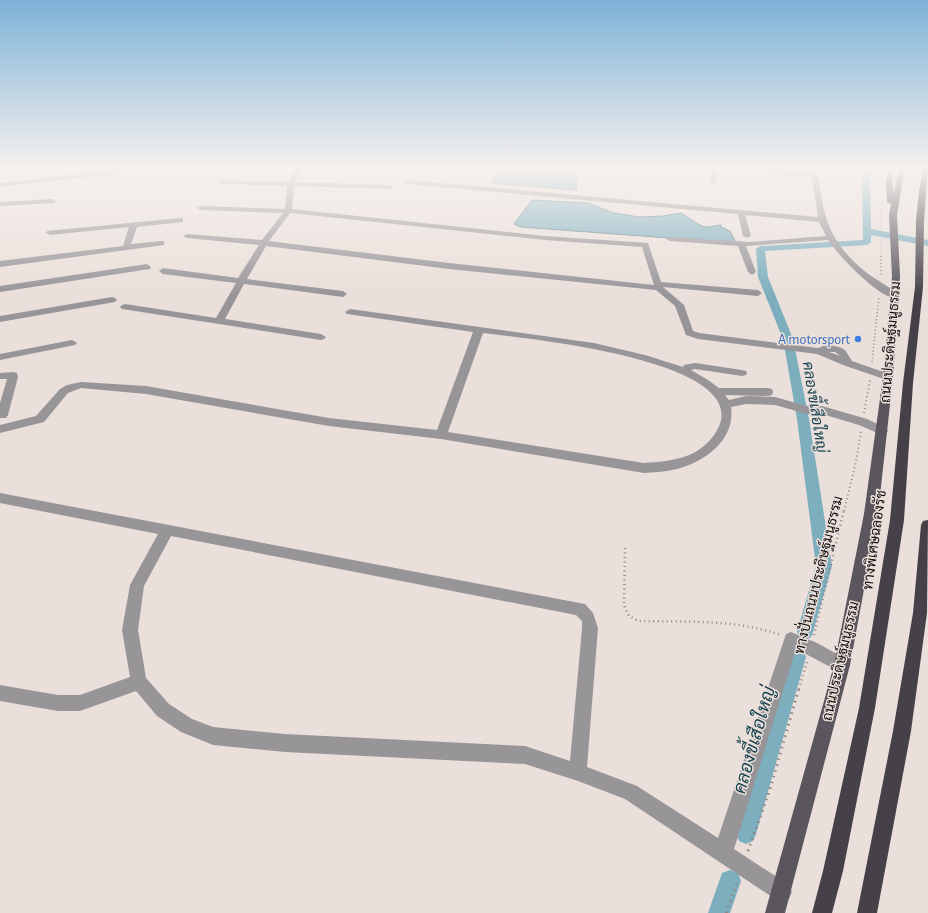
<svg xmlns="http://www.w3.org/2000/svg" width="928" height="913" font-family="'Alegreya Sans',Sarabun,sans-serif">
<rect width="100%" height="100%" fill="#eadfda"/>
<g fill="#7caebe" stroke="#5b7d88">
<path d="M499,167H535L578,172L576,190L492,183Z"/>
<path d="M532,200L588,203L614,213L639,217L663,216L681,213C689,217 700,228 708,227C713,227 716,225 721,225V227L730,231L736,243L521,227L514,224Z"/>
</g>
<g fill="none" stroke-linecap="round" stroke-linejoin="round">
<g fill="#7caebe" fill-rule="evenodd">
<path d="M864,167H872L870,173L871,229L928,240V246L871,235V242L867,245L765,251L768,277L793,339L809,419L832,566L813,632L811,637L805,640L799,637L797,632L816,566L797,419L783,339L758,277L756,249L760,246L863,240L862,173Z"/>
<path d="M797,649L803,651L806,657L756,834L753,841L746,844L739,841L736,834L788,657L791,651Z"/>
<path d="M730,870L738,873L741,881L730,913H708L722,873Z"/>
</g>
<path stroke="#8e8783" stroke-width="1" stroke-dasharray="0.5 2" stroke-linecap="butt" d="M881,203V257"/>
<g stroke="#8e8783" stroke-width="1.5" stroke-dasharray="1 2.5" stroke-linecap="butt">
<path d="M881,256V276"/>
<path d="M872,362L879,297"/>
</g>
<g stroke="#8e8783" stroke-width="2" stroke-dasharray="1 3" stroke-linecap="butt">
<path d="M864,413L870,380"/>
<path d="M844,511L856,462L861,431"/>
</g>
<g stroke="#8e8783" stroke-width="2.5" stroke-dasharray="1 3.5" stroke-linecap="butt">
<path d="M625,548L624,605L629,616L639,621C687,622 735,619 781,635"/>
<path d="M814,635L844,510"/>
<path d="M799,689L807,661"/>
</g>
<g stroke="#8e8783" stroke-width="3" stroke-dasharray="1.5 4.5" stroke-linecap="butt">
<path d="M748,851L770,789L799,688"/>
<path d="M726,913L738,880"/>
</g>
<g fill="#989599" fill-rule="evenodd">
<path d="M8,167H29L26,169L0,172V168Z"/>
<path d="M139,167H160L157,169L0,187V183Z"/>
<path d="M297,167H303L295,182L391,185L394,187L391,189L294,186L292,209L545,236L648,243L661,282L758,290L762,293L758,296L663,287L684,305L693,331L699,333L818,348C826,344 837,345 845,350L852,361L892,375L893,377L892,379H884L843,365L817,354L698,339L686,335L675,306L656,290L449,269L266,246L247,279L343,291L347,294L343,297L244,284L225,319L321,334L326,337L324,339L321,340L122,309L120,307L122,305L125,304L216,318L236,283L163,274L159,271L163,268L238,278L259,245L187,238L183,236L187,234L262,240L283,213L201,210L197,208L201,206L285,209L287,186L221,184L218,182L221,180L288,182ZM290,213L545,240L642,247L654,285L449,263L269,241ZM829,352H835L840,356Z"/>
<path d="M709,167H740L811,173V167H817C823,215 827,241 867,273C876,280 893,288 899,296L898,298C882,302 837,254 828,240L746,246L756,272L752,275L748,272L738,246L670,241L666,239L670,237L751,242L826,236L819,222L745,215L751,236L747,238L743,236L738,214L407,184L404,182L407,180L818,217L812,177L716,169L717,182L714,184L711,182Z"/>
<path d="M52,199L56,201L55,203L0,206V202Z"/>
<path d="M180,218H183V222L137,227L131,244L161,241H164V245L0,267V261L123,246L129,227L50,235L46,233L47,231Z"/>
<path d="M147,264L151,267L150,269L0,292V286Z"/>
<path d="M112,297L115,298L117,300L115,302L0,322V316Z"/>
<path d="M350,309L594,343L645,355L683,367L684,365L695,363L742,370L746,371L747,373L746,375L742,376L695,369L691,370L708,380L719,388H768L772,389L773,392L772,395L768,396L725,395L729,400L746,396L775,397L807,406H822L867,419L886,428L888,431L886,434L882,435L859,425L822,414H807L775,405L746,404L731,407C736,441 702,464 672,470C663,472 653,472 644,473L441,439L329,426L146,394L81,388L68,393L44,422L0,433V425L36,416L60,389L67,385L81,382L146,386L329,418L437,430L473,332L347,314L345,312ZM483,333C519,338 768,360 714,435C697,459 671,461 644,463L448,432Z"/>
<path d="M72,340L77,343L75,345L0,360V354Z"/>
<path d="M13,372L17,373L18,377L8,415L6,418H0V403L7,379H0V373Z"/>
<path d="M0,493L585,604L593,613L598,628L587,767L637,786L718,838L786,634L791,632L817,643L848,660L850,665L848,670L842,673L796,649L734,849L789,885L792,892L789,899L782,902L775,899L625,799L578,781L525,764L285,752L213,745L181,732L157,716L136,691L80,711H58L0,701V685L58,695H80L130,677L122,630L130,585L158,534L0,503ZM171,536L576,615L582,621V628L570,761L525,746L285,734L213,727L192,719L169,704L146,678L138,630L144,586Z"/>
</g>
<path fill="#5b565d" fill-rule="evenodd" d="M888,167H894L892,180L894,193L899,167H905L897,215L900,276L893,377L878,514L850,665L785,913H765L834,665L864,514L883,377L892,276L889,215L891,204L887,202L886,180Z"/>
<g fill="#464148" fill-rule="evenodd">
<path d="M923,167H928L924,221L923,287L913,383L904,520L875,708L843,871L832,913H812L823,871L859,708L890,520L903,383L915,287L916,221L919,191Z"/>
<path d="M928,520L927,613L911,731L877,913H857L893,731L913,613L921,525L923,521Z"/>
</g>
</g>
<linearGradient id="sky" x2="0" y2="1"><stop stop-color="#7db2d7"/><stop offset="0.57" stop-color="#f6f1ee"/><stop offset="1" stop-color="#f6f1ee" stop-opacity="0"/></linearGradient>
<rect width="928" height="295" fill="url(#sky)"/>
<circle fill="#3f7fe0" stroke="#eadfda" stroke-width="1.5" cx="858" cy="339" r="4"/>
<g text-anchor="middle" stroke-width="3" stroke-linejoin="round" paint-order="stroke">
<g font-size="14" fill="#366cbe" stroke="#eadfda" text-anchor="end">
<text x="850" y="344">A motorsport</text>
</g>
<g font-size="14" fill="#0e0b09" stroke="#eadfda">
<text transform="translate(890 342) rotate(-85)" y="5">ถนนประดิษฐ์มนูธรรม</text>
<text transform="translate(874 540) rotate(-82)" y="5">ทางพิเศษฉลองรัช</text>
<text transform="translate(818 575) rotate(-76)" y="5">ทางปั่นถนนประดิษฐ์มนูธรรม</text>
<text transform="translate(840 661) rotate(-77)" y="5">ถนนประดิษฐ์มนูธรรม</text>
</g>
<g font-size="15" font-style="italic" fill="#174350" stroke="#eadfda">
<text transform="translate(815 407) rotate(81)" y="5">คลองขี้เสือใหญ่</text>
</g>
<g font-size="18" font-style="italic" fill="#174350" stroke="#eadfda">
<text transform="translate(754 740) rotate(-74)" y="6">คลองขี้เสือใหญ่</text>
</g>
</g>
</svg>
